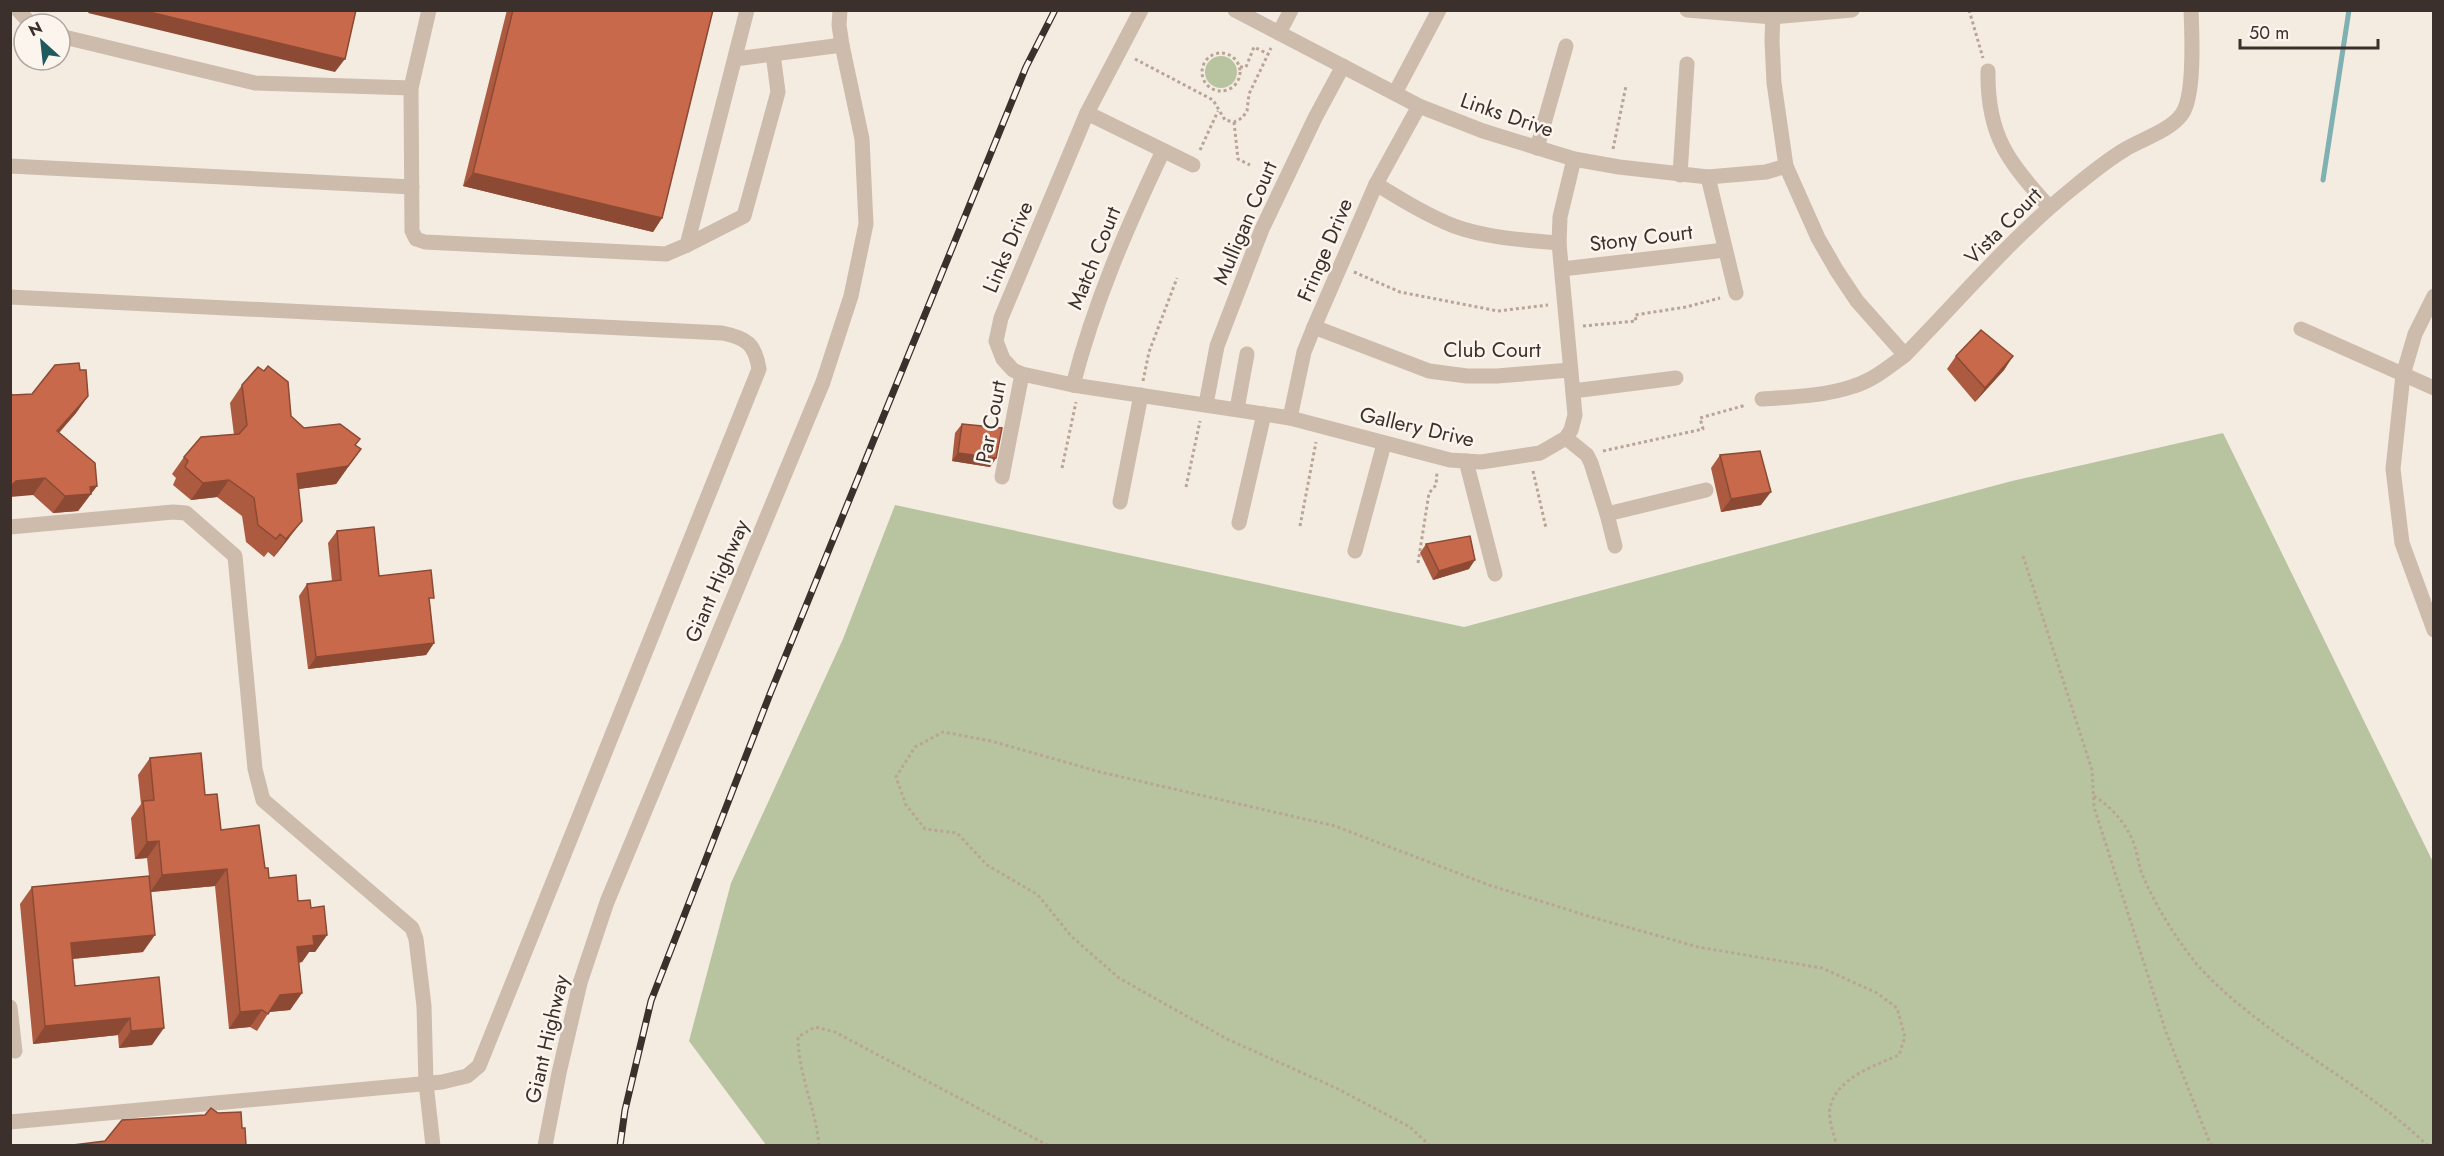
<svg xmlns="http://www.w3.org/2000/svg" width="2444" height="1156" font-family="Jost,sans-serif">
<rect width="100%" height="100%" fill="#f4ebe1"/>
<g fill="#b8c4a0">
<circle cx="1221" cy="72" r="16"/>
<path d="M2223,433L2433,862V1145H766L689,1041L731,883L843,639L895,505L1464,627L2012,481Z"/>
</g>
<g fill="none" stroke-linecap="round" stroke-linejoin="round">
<path stroke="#7fb0b2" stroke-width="5" d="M2323,180L2349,10"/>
<g stroke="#b9a596" stroke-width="3" stroke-dasharray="3 3" stroke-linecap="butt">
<path d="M1969,10L1983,58"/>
<circle cx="1221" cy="72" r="19"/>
<path d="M1135,59L1213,100L1225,120L1234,122L1242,118L1247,111L1249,94L1271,48"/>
<path d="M1240,67H1246L1254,47L1268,54"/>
<path d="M1234,122L1238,159L1250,165"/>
<path d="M1613,149L1626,86"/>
<path d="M1200,150L1218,111"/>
<path d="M1354,272L1400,292L1498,311L1548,305"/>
<path d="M1583,326L1636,321L1635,315L1686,307L1720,298"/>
<path d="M1143,381L1149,352L1177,278"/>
<path d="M1603,451L1703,429L1700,418L1746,405"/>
<path d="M1062,468L1076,402"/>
<path d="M1533,471L1546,528"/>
<path d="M1186,487L1200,421"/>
<path d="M1300,526L1316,442"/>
<path d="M2023,556L2092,770L2094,807L2166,1032L2211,1146"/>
<path d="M1418,563L1429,493L1436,485L1437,472"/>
<path d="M2094,796C2110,806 2124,821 2132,839C2137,850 2138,863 2142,874C2155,905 2180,946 2202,970C2268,1040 2359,1079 2428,1146"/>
<path d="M819,1146C816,1108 798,1075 798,1037L815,1027L835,1032L1049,1146"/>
<path d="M1430,1146L1410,1127L1336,1088L1227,1039L1119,978L1071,936L1038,895L987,865L957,833L925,829L906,805L896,777L915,747L943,732L991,741L1100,772L1335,826L1489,885L1588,916L1698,947L1822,968L1877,993L1897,1008L1905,1037L1899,1055C1874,1066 1836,1078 1830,1108C1828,1119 1834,1135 1837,1146"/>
</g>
<g stroke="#cdbbac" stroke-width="15">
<path d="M18,10L31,24"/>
<path d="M429,10L411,88L412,231L416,239L425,242L666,254L687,245L747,10"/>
<path d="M1141,10L1087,113L1001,318L996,341L1003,359L1013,370L1022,374L1073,385L1290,418L1450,460L1481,462L1540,453L1566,438L1571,430L1575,415L1559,243L1560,217L1574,159"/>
<path d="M1235,10L1419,106L1483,131L1574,159L1619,167L1708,177L1766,172L1786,166"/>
<path d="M1687,10L1773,17L1852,10"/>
<path d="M1773,10L1772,41L1774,83L1786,166L1818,238L1837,271L1857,301L1905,355"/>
<path d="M1279,33L1291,10"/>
<path d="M60,36L255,83L411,88"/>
<path d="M735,59L842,45"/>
<path d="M1988,71C1987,136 2008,161 2049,207"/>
<path d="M1395,93L1439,10"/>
<path d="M1087,113L1193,165"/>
<path d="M1537,148L1566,46"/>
<path d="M10,166L412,187"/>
<path d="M1680,175L1687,64"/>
<path d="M1708,177L1736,293"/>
<path d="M1376,184C1401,199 1426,215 1454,226C1487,238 1524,240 1559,243"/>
<path d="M687,245L744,216L778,92L773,54"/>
<path d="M1562,269L1725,250"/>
<path d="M2434,296L2415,334L2403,375L2393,469L2402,543L2434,630"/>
<path d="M10,297L722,333C747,338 755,344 759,369L479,1066L467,1076L442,1082L10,1122"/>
<path d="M1314,327L1429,371L1467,376H1497L1570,370"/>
<path d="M2301,329L2434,388"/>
<path d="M1073,385C1094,303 1127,227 1163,151"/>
<path d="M1573,391L1676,378"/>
<path d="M1762,399C1793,397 1825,396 1854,386C1873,380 1889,367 1905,355C1960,299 2012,237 2073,188C2090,174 2106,161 2124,150C2142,139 2170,131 2182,114C2195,96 2192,34 2191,10"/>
<path d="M1206,404L1217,346L1262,229L1315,118L1343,66"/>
<path d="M1237,409L1247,354"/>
<path d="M1290,418L1304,352L1314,327L1376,184L1419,106"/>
<path d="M1566,438L1587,455L1591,463L1607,514L1615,546"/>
<path d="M1466,461L1495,574"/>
<path d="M1002,477L1022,374"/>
<path d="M1120,502L1141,395"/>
<path d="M1607,514L1706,490"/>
<path d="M1239,523L1264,414"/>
<path d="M10,527L173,512L186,513L235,556L255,769L263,800L412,928L416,939L424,1006L426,1083L433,1146"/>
<path d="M1355,551L1384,444"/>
<path d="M10,1007L15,1051"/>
<path d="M545,1146L559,1073L580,983L607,902L823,382L851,296L866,224L862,139L842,45L839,25L840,10"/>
</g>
<defs>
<path id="rail" d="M620,1146L625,1110L651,1001L770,694L1026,67L1055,10"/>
</defs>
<use href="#rail" stroke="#3b302b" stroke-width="7"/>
<use href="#rail" stroke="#fbf5ee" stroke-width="4.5" stroke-dasharray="14" stroke-linecap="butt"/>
</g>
<g fill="#ac5a40">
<path d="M507,10H713L662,218L653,232L463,186Z"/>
<path d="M1956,356H2013L2004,370L1975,402L1947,369Z"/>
<path d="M80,370L88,396L76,413L59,433L97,486L78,511L53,513L33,495L13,395L32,394Z"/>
<path d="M242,385L291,416L304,428L355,445L361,449L336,484L298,489L289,538L274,557L268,552L264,557L246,542L242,516L217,497L191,500L173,485L176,478L172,474L184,457L234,435L230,403Z"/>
<path d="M962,424L996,458L990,467L952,461L955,433Z"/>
<path d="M1720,455L1761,505L1721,512L1711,468Z"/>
<path d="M337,531L379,576L430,604L434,643L426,655L308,669L299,596L307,584L332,581L328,543Z"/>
<path d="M1426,544L1469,569L1433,580L1420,553Z"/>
<path d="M150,758L205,795L221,830L265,868L269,878L298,901L311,908L327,935L315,952H309L302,962L299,963L302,993L290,1010L269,1012L257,1031L250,1027L229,1029L215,886L151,892L143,952L73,959L75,986L159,977L152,1045L119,1048L118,1035L33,1044L20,904L32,887L149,876L147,858L135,859L131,818L141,804L138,775Z"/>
</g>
<g fill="#8c4a34">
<path d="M90,10H141L345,59L335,72L88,13Z"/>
<path d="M473,173L662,218L653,232L463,186Z"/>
<path d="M2013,356L2004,370L1975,402L1985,388Z"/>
<path d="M88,396L76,413L45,448L57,431Z"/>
<path d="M361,449L336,484L284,491L297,474Z"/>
<path d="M958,453L996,458L990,467L952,461Z"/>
<path d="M45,478L33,495L10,497V487L16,481Z"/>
<path d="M229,480L217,497L191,500L203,483Z"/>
<path d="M97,486L78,511L53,513L65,496L90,487Z"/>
<path d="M1771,492L1761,505L1721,512L1731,499Z"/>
<path d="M302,521L289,538L274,557L286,539Z"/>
<path d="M1475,560L1469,569L1433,580L1439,571Z"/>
<path d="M434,643L426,655L308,669L316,657Z"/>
<path d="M159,841L147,858L135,859L147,842Z"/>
<path d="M227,869L215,886L150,892L162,875Z"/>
<path d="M155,935L143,952L59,960L71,943Z"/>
<path d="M327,935L315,952H309L302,962L285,964L297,947L313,936Z"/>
<path d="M302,993L290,1010L268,1012L280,995Z"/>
<path d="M262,1010L250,1027L229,1029L240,1012Z"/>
<path d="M130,1018L118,1035L33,1044L45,1026Z"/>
<path d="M164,1028L152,1045L119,1048L131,1031Z"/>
</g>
<g fill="#c8694b" stroke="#8c4a34" stroke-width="1.5">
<path d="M141,10H356L345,59Z"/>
<path d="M513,10H713L662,218L473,173Z"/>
<path d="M1981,330L2013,356L1985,388L1956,356Z"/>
<path d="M79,363L80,370H86L88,396L57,431L95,463L97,486L90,487L91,494L65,496L45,478L16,481L10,487V393L13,395L32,394L55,365Z"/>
<path d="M268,366L288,382L291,416L304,428L340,424L360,439L355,445L361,449L348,466L297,474L302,521L286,539L280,534L276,539L258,525L254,498L229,480L203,483L185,467L188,461L184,457L201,437L239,434L247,425L242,385L258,367L264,371Z"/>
<path d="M962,424L1002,428L996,458L958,453Z"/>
<path d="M1760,451L1771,492L1731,499L1720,455Z"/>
<path d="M374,527L379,576L431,570L434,598H429L434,643L316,657L307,584L341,580L337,531Z"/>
<path d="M1470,536L1475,560L1439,571L1426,544Z"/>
<path d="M201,753L205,795L217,794L221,830L259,825L265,868H268L269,878L296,875L298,901L310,900L311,908L324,906L327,935L313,936L314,945L297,947L302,993L280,995L268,1014L262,1010L240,1012L227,869L162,875L159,841L147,842L143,801L154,800L150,758Z"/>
<path d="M149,876L155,935L71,943L75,986L159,977L164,1028L131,1031L130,1018L45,1026L32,887Z"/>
<path d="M211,1108L218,1113L241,1112L242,1128H245L246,1146H65L105,1141L122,1120L205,1115Z"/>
</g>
<g text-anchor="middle" stroke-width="5" stroke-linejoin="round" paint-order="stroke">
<g font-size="21" fill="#3b302b" stroke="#fbf5ee">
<text transform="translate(1507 115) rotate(19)" y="7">Links Drive</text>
<text transform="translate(1245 223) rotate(-67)" y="7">Mulligan Court</text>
<text transform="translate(2003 226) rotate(-45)" y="7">Vista Court</text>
<text transform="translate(1641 238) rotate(-7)" y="7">Stony Court</text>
<text transform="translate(1008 247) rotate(-67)" y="7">Links Drive</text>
<text transform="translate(1325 250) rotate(-67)" y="7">Fringe Drive</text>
<text transform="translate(1094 258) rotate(-68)" y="7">Match Court</text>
<text x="1492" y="357">Club Court</text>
<text transform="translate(991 422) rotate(-79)" y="7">Par Court</text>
<text transform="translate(1417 427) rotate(13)" y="7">Gallery Drive</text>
<text transform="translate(717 581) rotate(-67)" y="7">Giant Highway</text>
<text transform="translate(547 1039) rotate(-77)" y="7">Giant Highway</text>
</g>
</g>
<rect width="2444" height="1156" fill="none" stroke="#3b302b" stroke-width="24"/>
<g transform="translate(42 42) rotate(333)"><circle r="28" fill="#fbf5ee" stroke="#aea6a0" stroke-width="1.5"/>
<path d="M0-4.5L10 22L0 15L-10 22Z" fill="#1f5a5e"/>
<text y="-9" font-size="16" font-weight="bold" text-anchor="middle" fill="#3b302b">N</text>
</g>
<path d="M2240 39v9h138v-9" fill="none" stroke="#3b302b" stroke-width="3"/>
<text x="2249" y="39" font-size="18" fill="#3b302b" stroke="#fbf5ee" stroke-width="4.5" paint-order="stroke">50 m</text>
</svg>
